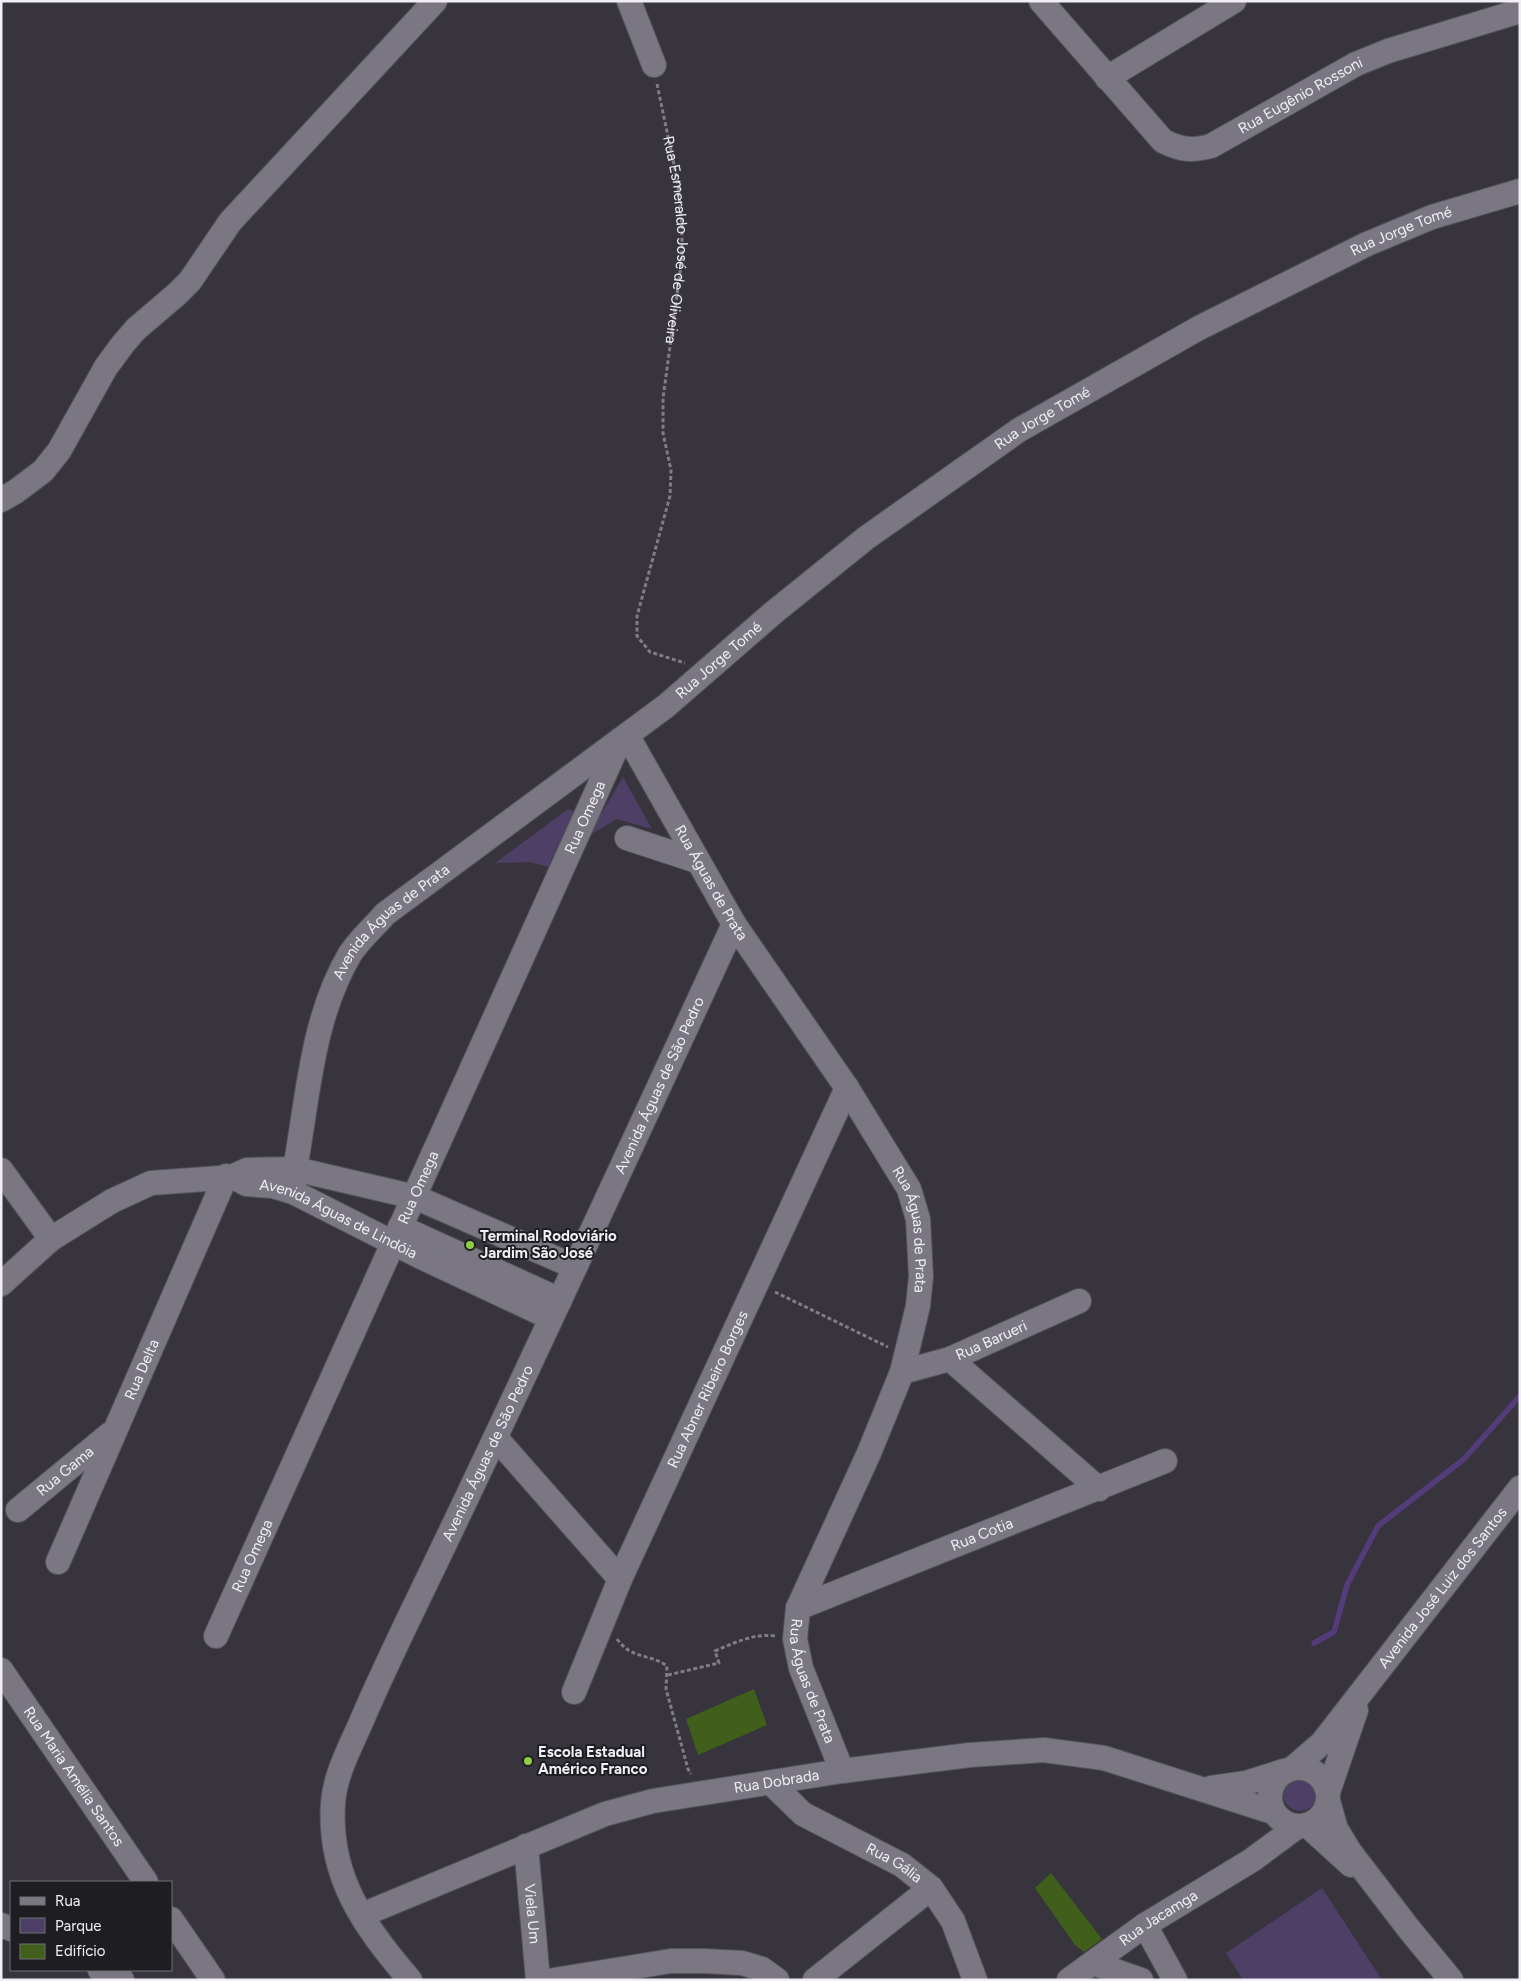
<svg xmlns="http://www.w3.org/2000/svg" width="1521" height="1981" font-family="Figtree,sans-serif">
<rect width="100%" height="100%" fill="#37343d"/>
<g fill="#4d3f66">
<path d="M623,777L652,829L617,819L588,836Z"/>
<path d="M568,809L575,812L548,867L530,862L495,863Z"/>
<circle cx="1300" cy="1794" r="17"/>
<path d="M1322,1888L1382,1980H1243L1226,1953Z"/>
</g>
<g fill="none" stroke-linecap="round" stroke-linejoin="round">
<path stroke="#543c7b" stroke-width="5.5" d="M1314,1643L1334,1632L1347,1585L1378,1526L1464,1459L1520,1396"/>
</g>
<g fill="#3f5f1a">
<path d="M754,1689L767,1725L698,1755L686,1719Z"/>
<path d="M1051,1873L1102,1939L1084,1952L1075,1945L1035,1888Z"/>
</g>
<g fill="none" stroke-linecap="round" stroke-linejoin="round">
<defs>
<g id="minor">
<path d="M629,1L654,65"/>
<path id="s2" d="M1041,1L1163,141C1181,150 1192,151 1211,146L1356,64L1388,51L1520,11"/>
<path d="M1107,78L1234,1"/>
<path d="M1,500L15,492L43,471L59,451L106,367L123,344L136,329L177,294L190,281L230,222L435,1"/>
<path id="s3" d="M627,735L734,924L847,1088L909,1189L918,1219L921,1276L918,1306L902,1372L869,1453L798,1608L795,1639L801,1668L842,1771"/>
<path d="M627,838L697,861"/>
<path d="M1,1170L51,1239"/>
<path d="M234,1176L247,1170L295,1169L415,1197L575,1267"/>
<path id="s4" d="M293,1192L295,1169C308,1097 312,1018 350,954C359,940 374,927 385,914L666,706L773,613L866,538L1019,430L1199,328L1367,244L1432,217L1520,191"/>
<path d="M400,1227L560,1300"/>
<path id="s5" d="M1,1284L51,1239L112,1201L151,1183L234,1177L246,1184L273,1186L293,1192L421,1257L551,1318"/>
<path d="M950,1359L1099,1489"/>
<path id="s6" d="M902,1372L950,1359L1079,1301"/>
<path d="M496,1438L620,1579"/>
<path id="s7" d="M18,1510L110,1434"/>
<path id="s8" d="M58,1562L226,1176"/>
<path id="s9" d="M798,1608L1165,1461"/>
<path id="s10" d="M216,1636L620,740"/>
<path id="s11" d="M1,1670L146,1882"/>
<path id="s12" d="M574,1692L620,1579L847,1088"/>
<circle cx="1299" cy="1797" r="29"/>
<path id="s13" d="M1293,1768L1322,1743L1520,1488"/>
<path id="s14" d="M771,1783L803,1814L902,1865L931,1888L953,1921L975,1980"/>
<path d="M1211,1788L1246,1783L1284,1771"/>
<path d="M1328,1792L1356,1710"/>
<path d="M1328,1801L1336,1829L1350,1852L1409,1929L1451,1980"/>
<path d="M1307,1825L1351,1865"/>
<path id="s15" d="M526,1846L538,1980"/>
<path id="s16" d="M362,1915L605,1814L653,1801L842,1771L970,1755L1044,1750L1104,1758L1273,1812"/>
<path d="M171,1919L213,1980"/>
<path d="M1,1925L11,1929"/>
<path d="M1145,1925L1175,1980"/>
<path d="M1093,1963L1141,1980"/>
<path d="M100,1970L122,1980"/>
<path id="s17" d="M410,1980C364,1926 328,1877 333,1803C335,1774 351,1746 362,1720C389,1657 420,1596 449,1535C546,1332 640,1128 734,924"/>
<path d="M554,1980L671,1961H704L742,1963L762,1969L777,1980"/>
<path d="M815,1980L931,1888"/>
<path id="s18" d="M1069,1980L1145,1925L1252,1860L1298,1826"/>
</g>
</defs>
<use href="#minor" stroke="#55535a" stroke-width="26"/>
<g stroke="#807d85" stroke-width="3" stroke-dasharray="4 2.5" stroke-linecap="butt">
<path id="s1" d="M657,84L678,184L682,228V258L663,398V433L671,470L670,496L637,616V636L650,652L685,663"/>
<path d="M775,1292L888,1347"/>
<path d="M617,1639C632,1660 649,1653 667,1666L666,1689L688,1769L691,1774"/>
<path d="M668,1675L719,1663L715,1651C734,1643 754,1633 775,1636"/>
</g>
<use href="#minor" stroke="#7a7782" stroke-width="24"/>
</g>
<g fill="#8dce44" stroke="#1e1d21" stroke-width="2">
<circle cx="470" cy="1245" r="5"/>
<circle cx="528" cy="1761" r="5"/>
</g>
<g text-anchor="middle" stroke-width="4" stroke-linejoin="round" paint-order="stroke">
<g font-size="15" fill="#f1eff5" stroke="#1e1d21">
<text dy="5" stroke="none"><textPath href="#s2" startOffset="338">Rua Eugênio Rossoni</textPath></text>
<text dy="5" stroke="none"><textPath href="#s4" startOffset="1529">Rua Jorge Tomé</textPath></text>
<text dy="5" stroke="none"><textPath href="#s1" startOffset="158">Rua Esmeraldo José de Oliveira</textPath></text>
<text dy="5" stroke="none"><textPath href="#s4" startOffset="1124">Rua Jorge Tomé</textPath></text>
<text dy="5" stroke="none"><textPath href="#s4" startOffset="719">Rua Jorge Tomé</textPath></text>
<text dy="5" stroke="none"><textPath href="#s10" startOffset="898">Rua Omega</textPath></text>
<text dy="5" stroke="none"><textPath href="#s3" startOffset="170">Rua Águas de Prata</textPath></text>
<text dy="5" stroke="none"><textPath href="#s4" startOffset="298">Avenida Águas de Prata</textPath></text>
<text dy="5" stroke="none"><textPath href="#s17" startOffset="988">Avenida Águas de São Pedro</textPath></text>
<text dy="5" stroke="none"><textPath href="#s10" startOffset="492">Rua Omega</textPath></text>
<text dy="5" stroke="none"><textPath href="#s5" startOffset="379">Avenida Águas de Lindóia</textPath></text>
<text dy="5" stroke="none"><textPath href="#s3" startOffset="575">Rua Águas de Prata</textPath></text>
<text dy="5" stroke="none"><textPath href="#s6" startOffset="95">Rua Barueri</textPath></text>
<text dy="5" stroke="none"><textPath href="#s8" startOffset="210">Rua Delta</textPath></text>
<text dy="5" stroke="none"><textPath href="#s12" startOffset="331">Rua Abner Ribeiro Borges</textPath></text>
<text dy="5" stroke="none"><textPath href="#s17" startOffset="582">Avenida Águas de São Pedro</textPath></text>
<text dy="5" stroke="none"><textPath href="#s7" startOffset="61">Rua Gama</textPath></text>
<text dy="5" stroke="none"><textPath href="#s9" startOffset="198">Rua Cotia</textPath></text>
<text dy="5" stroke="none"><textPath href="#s10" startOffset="88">Rua Omega</textPath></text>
<text dy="5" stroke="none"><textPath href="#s13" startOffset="235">Avenida José Luiz dos Santos</textPath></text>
<text dy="5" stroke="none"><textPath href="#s3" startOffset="1055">Rua Águas de Prata</textPath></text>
<text dy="5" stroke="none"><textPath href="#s11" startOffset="129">Rua Maria Amélia Santos</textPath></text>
<text dy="5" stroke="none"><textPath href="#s16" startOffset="438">Rua Dobrada</textPath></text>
<text dy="5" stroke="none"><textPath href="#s14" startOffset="148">Rua Gália</textPath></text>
<text dy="5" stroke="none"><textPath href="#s15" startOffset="68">Viela Um</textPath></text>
<text dy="5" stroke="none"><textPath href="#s18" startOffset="109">Rua Jacamga</textPath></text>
</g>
<g font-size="15" font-weight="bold" fill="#f1eff5" stroke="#1e1d21" text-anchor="start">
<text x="480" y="1241">Terminal Rodoviário<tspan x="480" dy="17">Jardim São José</tspan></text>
<text x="538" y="1757">Escola Estadual<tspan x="538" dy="17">Américo Franco</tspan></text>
</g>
</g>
<rect width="1521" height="1981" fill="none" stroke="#f1eff5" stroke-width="5"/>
<rect x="10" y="1881" width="162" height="90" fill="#1e1d21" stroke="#727176"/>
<rect x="20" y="1897" width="25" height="8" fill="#7a7782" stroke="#727176"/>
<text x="55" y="1906" font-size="15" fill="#f1eff5">Rua</text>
<rect x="20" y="1918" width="25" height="15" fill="#4d3f66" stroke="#727176"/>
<text x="55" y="1931" font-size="15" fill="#f1eff5">Parque</text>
<rect x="20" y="1944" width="25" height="15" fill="#3f5f1a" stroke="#727176"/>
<text x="55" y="1956" font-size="15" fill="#f1eff5">Edifício</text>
</svg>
